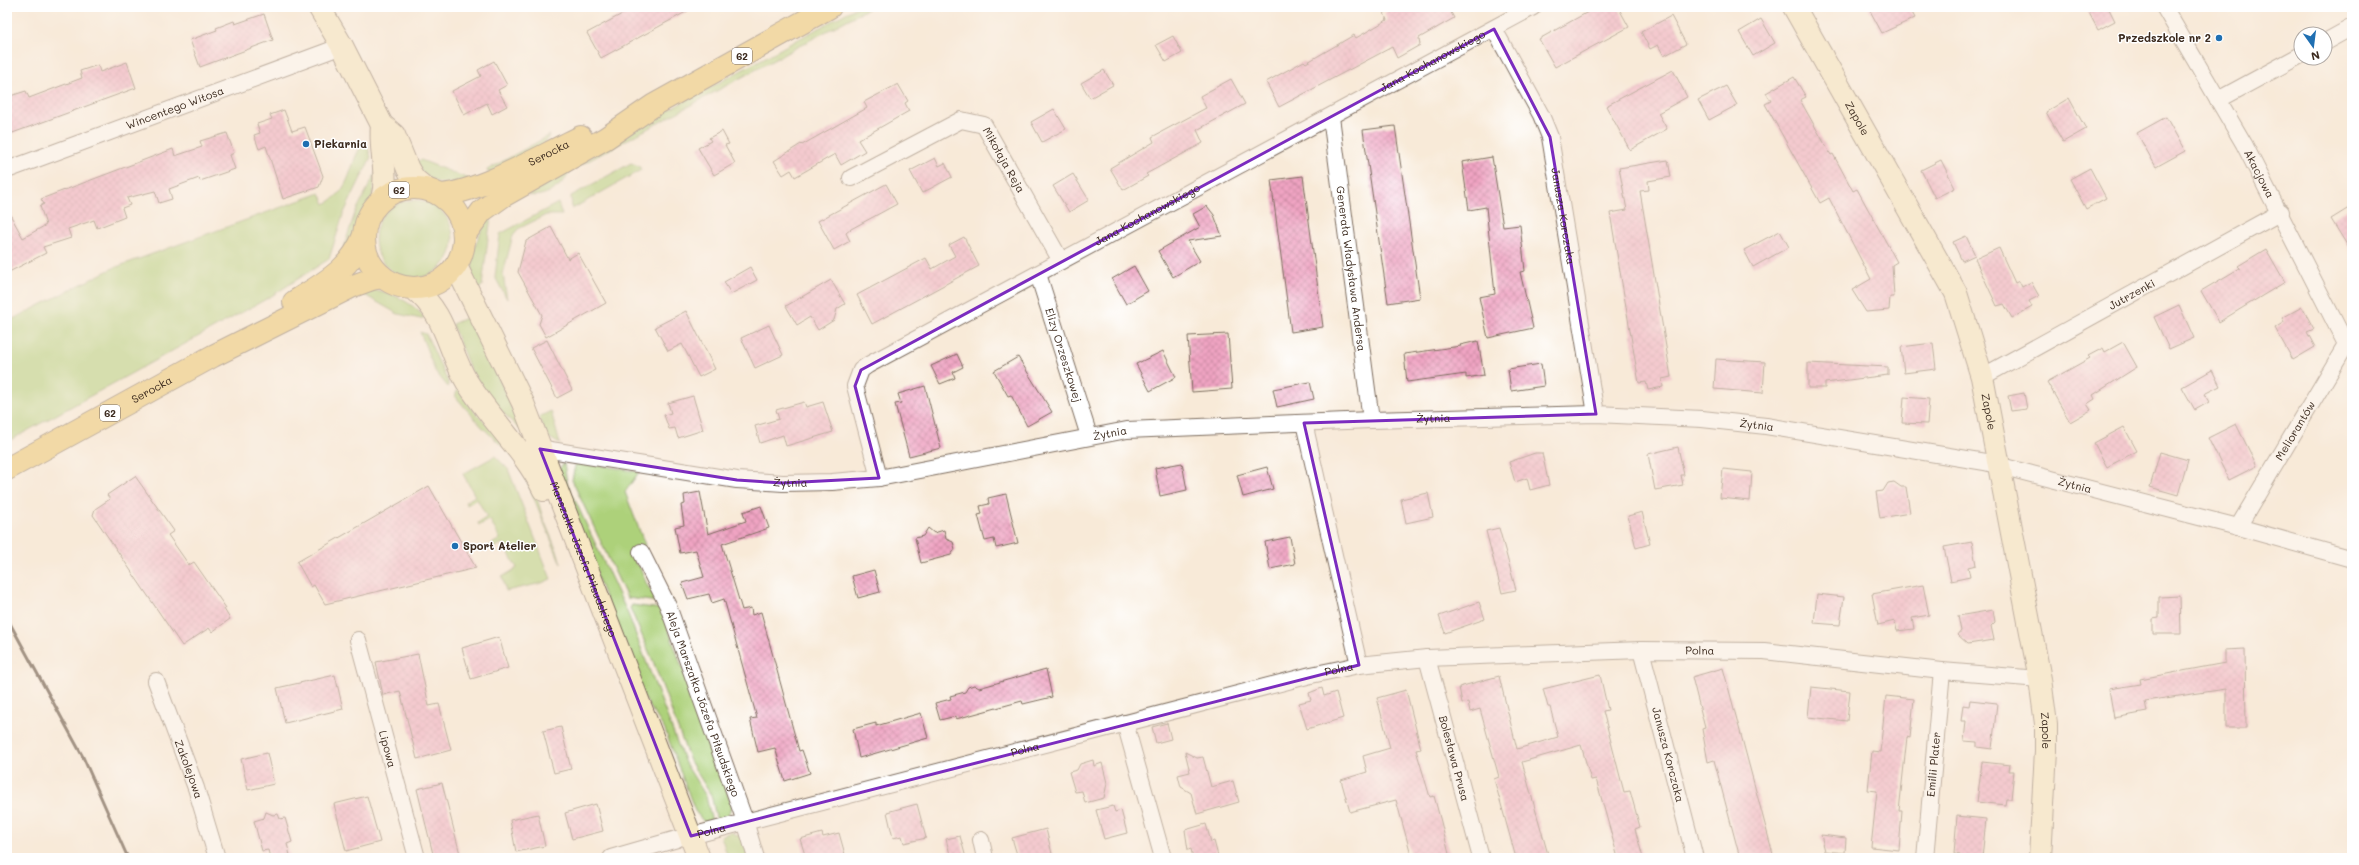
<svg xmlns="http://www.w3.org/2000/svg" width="2359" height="865" font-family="Mali,sans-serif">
<defs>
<pattern id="building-cross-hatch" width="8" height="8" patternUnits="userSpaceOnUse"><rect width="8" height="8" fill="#f0a4c3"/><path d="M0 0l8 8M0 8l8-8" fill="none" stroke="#c4869e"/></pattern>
</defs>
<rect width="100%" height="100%" fill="#fff"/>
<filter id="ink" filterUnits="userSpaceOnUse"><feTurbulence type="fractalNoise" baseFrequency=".025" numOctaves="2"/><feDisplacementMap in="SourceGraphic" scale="8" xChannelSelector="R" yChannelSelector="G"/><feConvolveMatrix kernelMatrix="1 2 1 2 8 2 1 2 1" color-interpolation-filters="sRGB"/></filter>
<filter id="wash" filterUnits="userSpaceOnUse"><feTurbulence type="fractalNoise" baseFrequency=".012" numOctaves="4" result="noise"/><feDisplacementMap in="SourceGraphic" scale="16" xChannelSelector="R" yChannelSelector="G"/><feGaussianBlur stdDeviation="0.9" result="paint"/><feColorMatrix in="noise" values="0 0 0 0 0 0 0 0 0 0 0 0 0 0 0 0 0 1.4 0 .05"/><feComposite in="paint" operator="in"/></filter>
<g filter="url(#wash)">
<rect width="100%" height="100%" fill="#f8ead8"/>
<g fill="#add17a" stroke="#747e4c">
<path d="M857,7H871L570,171C564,186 544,199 528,195L665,112Z"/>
<path d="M550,135L542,146L488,173L487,170Z"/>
<path d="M366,142L371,157L343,215L329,259L270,297L7,442V322L111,269L320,193L325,204C356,188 348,155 366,142Z"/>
<path d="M421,160L469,179C440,186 434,186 414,163Z"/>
<path d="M631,163L639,166L641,170L572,209L571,196Z"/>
<path d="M376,172L372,198L362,212L356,232L341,255L355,213Z"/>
<circle cx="414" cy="239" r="39"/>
<path d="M558,203L562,215H546L518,229L513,235L503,274L507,299L495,277L500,234Z"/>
<path d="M491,216L482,286L476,291C467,268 475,234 491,216Z"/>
<path d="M372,290C390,291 413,303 424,317L421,319L398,314L361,293Z"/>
<path d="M466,318C488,353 505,389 520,428L519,429L492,401L470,369L452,324Z"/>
<path d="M420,332L426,334L449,384L448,387L435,371Z"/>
<path d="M458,389L470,407L510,448L531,477L543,518L558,553L561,564L519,462L482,427L455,396Z"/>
<path d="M551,411L560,444L546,436L539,417Z"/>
<path d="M495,456L508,469L551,579L542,583L506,591L502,577L517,568L503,543L492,549L490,545L500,539L490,520L479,525L478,523L487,517L477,499L467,505L465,502L475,496L463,474Z"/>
<path d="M576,461L639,472L625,492L645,545L632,551L636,565H639L647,585L659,602L627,598L572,480Z"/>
<path d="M564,463L567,483L628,614L685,763L706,796L712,822H704L695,811L665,730L643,696L557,472Z"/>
<path d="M632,605L661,609L732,806C728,814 727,820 717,821L711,795L690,761L653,661L630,608Z"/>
<path d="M731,832L743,838L749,858H728L721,836Z"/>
</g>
<g id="blocks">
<g fill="url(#building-cross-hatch)">
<path d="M635,7H695L601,58L587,33Z"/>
<path d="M1395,7H1448L1454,18L1419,38L1420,45L1397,58L1392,47L1279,107L1266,82L1304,61L1306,63L1354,35L1356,38L1387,20L1384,13Z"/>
<path d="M1597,7H1618L1629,27L1555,67L1539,39Z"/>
<path d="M1868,7H1909L1915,18L1882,33Z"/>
<path d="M2086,7H2108L2115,21L2098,30Z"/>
<path d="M264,14L273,40L200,67L190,40L217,30L216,28L234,21L235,24Z"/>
<path d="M1671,16L1686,44L1664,56L1658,45L1650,49L1641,32Z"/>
<path d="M1761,19L1775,43L1753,56L1739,32Z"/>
<path d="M1173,36L1182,53L1166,62L1156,45Z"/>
<path d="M494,61L507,85L498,90L507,106L492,114L487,103L464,115L452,91L481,76L478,70Z"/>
<path d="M127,62L136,88L7,135V97L26,91L29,98L82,78L80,71L98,65L100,72Z"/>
<path d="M1104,70L1113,85L1090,98L1081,83Z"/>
<path d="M1673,70L1687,97L1658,113L1667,129L1630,150L1606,106Z"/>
<path d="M1794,77L1806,97L1800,100L1831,155L1833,154L1853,191L1857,189L1897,262L1892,265L1894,297H1890L1889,310L1866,312L1852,290L1871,279L1829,198L1820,203L1765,104L1771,101L1766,93Z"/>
<path d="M1231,79L1245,104L1197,130L1203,143L1146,174L1148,176L1123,190L1110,168L1154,142L1152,137L1206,108L1200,96Z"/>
<path d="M898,84L908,101L905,103L909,111L858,140L865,151L841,165L835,154L795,177L791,170L783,175L774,161L801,144L802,145L867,108L864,102Z"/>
<path d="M1726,86L1737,105L1709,120L1698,100Z"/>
<path d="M2069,98L2086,129L2063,142L2046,112Z"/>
<path d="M1054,109L1066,129L1042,142L1031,122Z"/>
<path d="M284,110L292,131L305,127L323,176L319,187L283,199L266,146L259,149L254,135L260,133L257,124L272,119L270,115Z"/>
<path d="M2166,117L2185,151L2156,167L2137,133Z"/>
<path d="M1395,126L1420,298L1388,303L1363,130Z"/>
<path d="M722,131L729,144L725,145L735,163L714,175L698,148L711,141L709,138Z"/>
<path d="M227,133L234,153L230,155L235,169L200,181L199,178L169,189L172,199L159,203L155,191L127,198L130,205L122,208L125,217L97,228L94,220L68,229L71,238L43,247L46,253L7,273V209L23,238L46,225L40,206L44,204L41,199L173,149L175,156L202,147L200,141Z"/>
<path d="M1492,157L1503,227L1520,225L1525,271L1520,272L1533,328L1488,338L1479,297L1495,294L1486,207L1469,210L1462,162Z"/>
<path d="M935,158L939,166L945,163L952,177L922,193L910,171Z"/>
<path d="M1668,160L1671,177L1648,181L1649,190L1640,191L1671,377L1662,379L1663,387L1648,390L1646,382L1639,383L1610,213L1627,210L1619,168Z"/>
<path d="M1941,160L1955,188L1935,198L1921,170Z"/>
<path d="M2090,168L2106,198L2086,209L2070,179Z"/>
<path d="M1073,174L1089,200L1069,212L1053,186Z"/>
<path d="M1303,176L1323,327L1291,332L1271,180Z"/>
<path d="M886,184L897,204L851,229L846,233L850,241L834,250L818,221Z"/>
<path d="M1207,206L1214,215L1222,236L1188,241L1200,261L1173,277L1158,251L1200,227L1193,214Z"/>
<path d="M2352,206V253L2331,219Z"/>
<path d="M551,227L568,259L578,253L606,303L546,337L539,324L542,315L518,272L526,241Z"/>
<path d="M1780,231L1789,247L1753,267L1744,250Z"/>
<path d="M1966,236L1975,255L1962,261L1953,242Z"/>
<path d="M964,237L979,266L872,324L857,295L926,258L932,269L955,256L949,245Z"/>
<path d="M1999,248L2015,283L2019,281L2022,287L2031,282L2039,296L2029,301L2032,307L2012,318L2004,304L1997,306L1975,259Z"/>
<path d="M2266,249L2285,282L2219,322L2201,291L2240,268L2238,266Z"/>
<path d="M1134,266L1148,291L1126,304L1112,279Z"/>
<path d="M750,267L757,280L731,294L724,282Z"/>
<path d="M831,280L845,304L837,309L834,320L818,330L810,317L797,325L786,306Z"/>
<path d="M2179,305L2194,338L2169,349L2154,317Z"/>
<path d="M2302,307L2314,329L2307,332L2315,347L2293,360L2275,328L2284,322L2282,318Z"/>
<path d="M686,311L715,369L699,377L682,344L668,351L655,327Z"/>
<path d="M769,325L783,355L755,368L741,338Z"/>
<path d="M1228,334L1232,389L1192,392L1188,336Z"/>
<path d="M547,340L572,390L557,398L531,348Z"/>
<path d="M1478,341L1484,375L1466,378V374L1407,382L1404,354L1461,346L1460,345Z"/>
<path d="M2123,342L2137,367L2093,395L2095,399L2087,404L2091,410L2070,422L2047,382L2090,358L2088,356L2103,348L2105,352Z"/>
<path d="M1933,343L1936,369L1904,373L1901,347Z"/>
<path d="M1163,351L1176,377L1150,391L1136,364Z"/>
<path d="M957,354L963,367L953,372L955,378L940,384L931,366Z"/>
<path d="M1018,357L1052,412L1027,426L1011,395L1008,396L994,371Z"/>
<path d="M1716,359L1765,362L1763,393L1714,389Z"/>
<path d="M1808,363L1888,367V375L1825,383V388H1808Z"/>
<path d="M1541,364L1544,386L1511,391L1508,369Z"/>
<path d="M2212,370L2220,386L2204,394L2209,402L2195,410L2182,387Z"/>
<path d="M1310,382L1314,399L1277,407L1273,389Z"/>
<path d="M925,386L941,448L909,456L895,404L901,403L898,394Z"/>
<path d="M2024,393L2027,409L2011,411L2008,396Z"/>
<path d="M693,396L703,430L678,438L675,428L669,429L664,415L671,413L668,403Z"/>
<path d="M1904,397L1929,399L1927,424L1902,423Z"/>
<path d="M804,402L806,407L823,402L833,432L786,446L783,435L760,443L755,426L779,419L776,410Z"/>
<path d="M2236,424L2257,466L2229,480L2208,438Z"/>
<path d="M2124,427L2137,451L2107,467L2094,443Z"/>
<path d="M1678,447L1684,475H1681L1683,485L1655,490L1648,454Z"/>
<path d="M2160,452L2188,460L2178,495L2150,487Z"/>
<path d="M1535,453H1542L1549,485L1530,490L1527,478L1515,482L1509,462Z"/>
<path d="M1182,463L1187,490L1160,496L1155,468Z"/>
<path d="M1267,467L1273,489L1243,497L1237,475Z"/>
<path d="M1723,469L1752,472L1750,501L1720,498Z"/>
<path d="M135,476L174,531L168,535L189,565L194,562L226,608L224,609L230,619L212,632L209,628L182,646L93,515L95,509L110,499L107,495Z"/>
<path d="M1894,482L1901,487H1906L1910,513L1880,518L1876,492L1883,491L1888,483Z"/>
<path d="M429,486L476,568L325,604L314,585L311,587L297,562Z"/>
<path d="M700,492L708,534L746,521L743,512L761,506L769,528L722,544L742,610L751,608L752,615L761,612L799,751L802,750L810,773L785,781L775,748L758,752L750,719L757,718L724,599L712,603L709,594L688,599L682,583L704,577L696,550L680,553L675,527L684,525L681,505L685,504L684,495Z"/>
<path d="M1428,493L1433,517L1406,523L1401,499Z"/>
<path d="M1006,494L1018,543L996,548L994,539L985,541L978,515L982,514L980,506L989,504L988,498Z"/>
<path d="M1642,512L1650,544L1636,548L1628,516Z"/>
<path d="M928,528L934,533L944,530L946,539L953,542L955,549L951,555L921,563L915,538L923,536Z"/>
<path d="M1499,528L1516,590L1502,593L1486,531Z"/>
<path d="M1290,537L1295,564L1270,569L1265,542Z"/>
<path d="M1972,542L1976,565L1968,567L1970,577L1951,581L1944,547Z"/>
<path d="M874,570L880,592L858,598L852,576Z"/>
<path d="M1923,585L1929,615L1912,618L1914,629L1897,631L1895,621L1878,625L1872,594Z"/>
<path d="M1817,594L1844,597L1840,625L1814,623Z"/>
<path d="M2180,596L2181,634H2153V619L2159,618V597Z"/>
<path d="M1479,602L1485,619L1445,633L1439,616Z"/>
<path d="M1993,610L1995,622L1991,626L1994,640L1968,644L1958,635L1961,631L1958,616Z"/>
<path d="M499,637L508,668L471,679L462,648Z"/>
<path d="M2245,649L2246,728H2226V689L2145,701L2147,712L2114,718L2109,689L2141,684L2140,679L2225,663V650Z"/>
<path d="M418,654L429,706L439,704L451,750L417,759L400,691L383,695L376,662Z"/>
<path d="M1723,668L1737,720L1774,858H1740L1714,760L1708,762L1702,729L1705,728L1692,677Z"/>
<path d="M1046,669L1052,697L1023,704L1022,701L956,719V716L940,720L935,703L951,699L950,696L965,692L968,687L974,685L979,688Z"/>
<path d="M335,675L343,709L285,723L277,688Z"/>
<path d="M1600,675L1608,710L1603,711L1624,792L1630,791L1640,827L1635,829L1643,858H1618L1596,779L1591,780L1581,745L1522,762L1549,858H1516L1494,779L1499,777L1480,709L1470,712L1468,702L1462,703L1459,687L1499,676L1517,749L1558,737L1550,707H1548L1543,689Z"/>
<path d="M1811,687L1850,691L1847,721L1808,717Z"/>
<path d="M1322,688L1324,696L1336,692L1343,718L1307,729L1299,703L1311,700L1309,693Z"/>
<path d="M1406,690L1421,749L1416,750L1430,797L1434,796L1441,822L1449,854L1446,855V858H1412L1396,800L1350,812L1341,780L1367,772L1363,756L1390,748L1377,698Z"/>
<path d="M1886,696L1914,699L1910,738L1907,737L1899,811H1902L1899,850L1871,847L1877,791L1868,790L1872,751L1880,752Z"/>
<path d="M1970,700L1997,703L1992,749L1977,747V742L1964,741L1966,721H1961L1963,705L1969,706Z"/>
<path d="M921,713L928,738L859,758L853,729L876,723V726Z"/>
<path d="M1167,723L1171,739L1156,743L1152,727Z"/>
<path d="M561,727L571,769L554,773L543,731Z"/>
<path d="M1185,752L1197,758L1203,757L1211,787L1233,781L1239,802L1197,814L1191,793L1181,787L1178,775L1190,772Z"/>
<path d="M267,753L274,784L248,790L241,759Z"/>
<path d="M1093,760L1094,766L1102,763L1107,783L1104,798L1085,803L1082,791L1075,792L1069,772L1077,770L1080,764Z"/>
<path d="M1982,762L2010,765L2009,771H2014L2011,799H2006L2005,805L1977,802Z"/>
<path d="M442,783L461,858H434L417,789Z"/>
<path d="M367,796L380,842L346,851L334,804Z"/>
<path d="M596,804L603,831L572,839L565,813Z"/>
<path d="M917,804L926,838L904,843L902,836L893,838L887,812Z"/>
<path d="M1113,806L1115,812L1121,810L1127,833L1104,839L1096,810Z"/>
<path d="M266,812L273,815L278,814L280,819L285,818L292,842L287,844L290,855L270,858L268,850L262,851L254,821L264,818Z"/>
<path d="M538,814L545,846L516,852L510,820Z"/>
<path d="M1957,816L1986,819L1982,858H1959L1960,855L1954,854Z"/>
<path d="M1206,824L1211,842L1214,841L1218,856L1193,858L1191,849L1188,850L1185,830Z"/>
<path d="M1046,829L1053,858H1018L1012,838Z"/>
<path d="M822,833L823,837L839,833L846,858H806L800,839Z"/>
<path d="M1821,835L1846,838L1845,853L1825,851Z"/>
<path d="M960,836L966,858H951L946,839Z"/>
</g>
</g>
</g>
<g filter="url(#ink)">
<use href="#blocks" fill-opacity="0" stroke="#7d6d5f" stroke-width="1"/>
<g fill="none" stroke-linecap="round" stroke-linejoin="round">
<defs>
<g id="street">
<path id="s1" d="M2164,7L2244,144L2346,344"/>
<path id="s2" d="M1494,29L1541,115L1550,137L1596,414"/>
<path d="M2325,42L2352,27"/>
<path d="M2218,100L2301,55"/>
<path id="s3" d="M1331,117L1371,420"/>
<path id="s4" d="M7,170L342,46"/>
<path id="s5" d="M851,178L961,120L984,125L1061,261"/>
<path id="s6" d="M1038,274L1089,436"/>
<path id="s7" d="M1982,377L2281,212"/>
<path d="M1304,423L1359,665"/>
<path id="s8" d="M532,447L737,480L783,483L832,482L879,478L1127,430L1371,420L1596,414L1702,419L1766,426L1985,462L2238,527L2352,559"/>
<path id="s9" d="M879,478L855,386L861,370L868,365L1533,7"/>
<path id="s10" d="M2238,527L2352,335"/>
<path id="s11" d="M641,552L668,606L745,821L756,858"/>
<path id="s12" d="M358,640L417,858"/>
<path id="s13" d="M1641,650L1695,858"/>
<path id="s14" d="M1427,658L1481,858"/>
<path id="s15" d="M156,681L196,788L217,858"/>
<path d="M1125,723L1163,858"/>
<path id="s16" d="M691,836L1311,675L1359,665L1427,658L1641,650L1764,651L1942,671L2040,679"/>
<path d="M981,840L985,858"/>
<path d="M611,858L677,839"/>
<path id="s17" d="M1925,858L1942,671"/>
</g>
<g id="secondary">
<path d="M319,7L342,46L382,125L394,135L408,169L414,179L425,188"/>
<path id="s18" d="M1794,7L1956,293L1982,377L2040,679L2046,724V751L2040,858"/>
<path d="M382,125C379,150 389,174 382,199"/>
<path id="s19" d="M456,266L523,403L699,858"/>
<path d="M413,288C447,314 447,349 467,382C491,420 524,450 544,490"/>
</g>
<g id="primary">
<circle cx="414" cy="238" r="50"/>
<path id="s20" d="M441,195C483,191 542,155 581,137"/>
<path d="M465,234L482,211L503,196L606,138L654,105L830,7"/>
<path d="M294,302C323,283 351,270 364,235"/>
<path id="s21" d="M7,469L213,356L353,286L372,279L382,277"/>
</g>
</defs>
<use href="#street" stroke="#7d6d5f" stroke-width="18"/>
<use href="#secondary" stroke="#7d6d5f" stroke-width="24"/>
<use href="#primary" stroke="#7d6d5f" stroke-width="24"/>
<use href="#street" stroke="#fff" stroke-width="16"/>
<use href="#secondary" stroke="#f7e8c3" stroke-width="22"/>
<use href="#primary" stroke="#ebc669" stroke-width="22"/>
<path stroke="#3b2a1e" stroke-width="3" d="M7,618L83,757L128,858"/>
</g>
</g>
<path d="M0 0H2359V865H0ZM1494,29L1550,137L1596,414L1304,423L1359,665L691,836L540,449L737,480L783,483L879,478L855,386L861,370Z" fill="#f8ead8" fill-opacity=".55" fill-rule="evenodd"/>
<path fill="none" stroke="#7b2cbf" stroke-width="3" stroke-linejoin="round" d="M1494,29L1550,137L1596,414L1304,423L1359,665L691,836L540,449L737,480L783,483L879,478L855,386L861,370Z"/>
<g fill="#1f6fb2" stroke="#fff" stroke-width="1.5">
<circle cx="2219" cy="38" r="4"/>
<circle cx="306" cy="144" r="4"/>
<circle cx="455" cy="546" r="4"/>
</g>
<g text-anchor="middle" stroke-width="3" stroke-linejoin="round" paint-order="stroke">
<g fill="#fff" stroke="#766a62" stroke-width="1">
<rect x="732" y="48" width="20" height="16" rx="3"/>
<rect x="389" y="182" width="20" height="16" rx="3"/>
<rect x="100" y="405" width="20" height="16" rx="3"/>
</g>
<g font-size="10" font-weight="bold" fill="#3b2a1e">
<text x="742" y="60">62</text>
<text x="399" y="194">62</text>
<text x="110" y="417">62</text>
</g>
<g font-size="11" font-weight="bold" fill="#3b2a1e" stroke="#fff" text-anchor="start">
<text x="2211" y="42" text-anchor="end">Przedszkole nr 2</text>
<text x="314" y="148">Piekarnia</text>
<text x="463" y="550">Sport Atelier</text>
</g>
<g font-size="11" fill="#3b2a1e" stroke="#fff">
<text dy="4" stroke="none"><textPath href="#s9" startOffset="762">Jana Kochanowskiego</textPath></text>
<text dy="4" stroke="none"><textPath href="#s4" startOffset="179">Wincentego Witosa</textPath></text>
<text dy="4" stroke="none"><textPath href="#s18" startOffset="128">Zapole</textPath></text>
<text dy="4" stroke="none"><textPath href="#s20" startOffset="116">Serocka</textPath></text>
<text dy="4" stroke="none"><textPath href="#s5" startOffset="188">Mikołaja Reja</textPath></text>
<text dy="4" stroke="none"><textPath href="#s1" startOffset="192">Akacjowa</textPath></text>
<text dy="4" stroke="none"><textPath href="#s9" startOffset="438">Jana Kochanowskiego</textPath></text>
<text dy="4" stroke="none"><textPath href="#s2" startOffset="202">Janusza Korczaka</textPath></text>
<text dy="4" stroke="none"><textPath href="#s3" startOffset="153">Generała Władysława Andersa</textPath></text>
<text dy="4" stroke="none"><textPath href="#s7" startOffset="171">Jutrzenki</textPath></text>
<text dy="4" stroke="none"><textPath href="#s6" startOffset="85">Elizy Orzeszkowej</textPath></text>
<text dy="4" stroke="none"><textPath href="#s21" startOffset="165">Serocka</textPath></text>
<text dy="4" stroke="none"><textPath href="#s18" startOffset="452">Zapole</textPath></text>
<text dy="4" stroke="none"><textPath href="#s8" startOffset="909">Żytnia</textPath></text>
<text dy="4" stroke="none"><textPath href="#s8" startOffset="1233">Żytnia</textPath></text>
<text dy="4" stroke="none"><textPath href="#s10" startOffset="112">Meliorantów</textPath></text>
<text dy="4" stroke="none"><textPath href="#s8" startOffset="585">Żytnia</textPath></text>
<text dy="4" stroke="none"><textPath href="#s8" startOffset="261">Żytnia</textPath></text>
<text dy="4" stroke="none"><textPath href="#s8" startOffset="1557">Żytnia</textPath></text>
<text dy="4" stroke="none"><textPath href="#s19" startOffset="320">Marszałka Józefa Piłsudskiego</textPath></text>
<text dy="4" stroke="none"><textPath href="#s16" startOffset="1031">Polna</textPath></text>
<text dy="4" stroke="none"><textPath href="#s16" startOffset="669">Polna</textPath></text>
<text dy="4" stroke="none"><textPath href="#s11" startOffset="164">Aleja Marszałka Józefa Piłsudskiego</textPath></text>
<text dy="4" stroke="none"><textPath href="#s18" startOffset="776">Zapole</textPath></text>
<text dy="4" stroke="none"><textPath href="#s12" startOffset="113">Lipowa</textPath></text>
<text dy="4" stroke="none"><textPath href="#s16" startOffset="345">Polna</textPath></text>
<text dy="4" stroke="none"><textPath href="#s13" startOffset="108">Janusza Korczaka</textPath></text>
<text dy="4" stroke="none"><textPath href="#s14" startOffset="104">Bolesława Prusa</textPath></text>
<text dy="4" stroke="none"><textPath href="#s17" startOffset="94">Emilii Plater</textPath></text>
<text dy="4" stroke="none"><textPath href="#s15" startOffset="94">Zakolejowa</textPath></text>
<text dy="4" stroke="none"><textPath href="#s16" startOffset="21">Polna</textPath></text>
</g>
</g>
<rect width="2359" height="865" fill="none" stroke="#fff" stroke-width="24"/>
<g transform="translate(2313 46) rotate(166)"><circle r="19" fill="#ffffff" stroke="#b1aaa5"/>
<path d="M0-3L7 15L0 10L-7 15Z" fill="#1f6fb2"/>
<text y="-6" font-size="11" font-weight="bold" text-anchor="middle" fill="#3b2a1e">N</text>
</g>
</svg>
